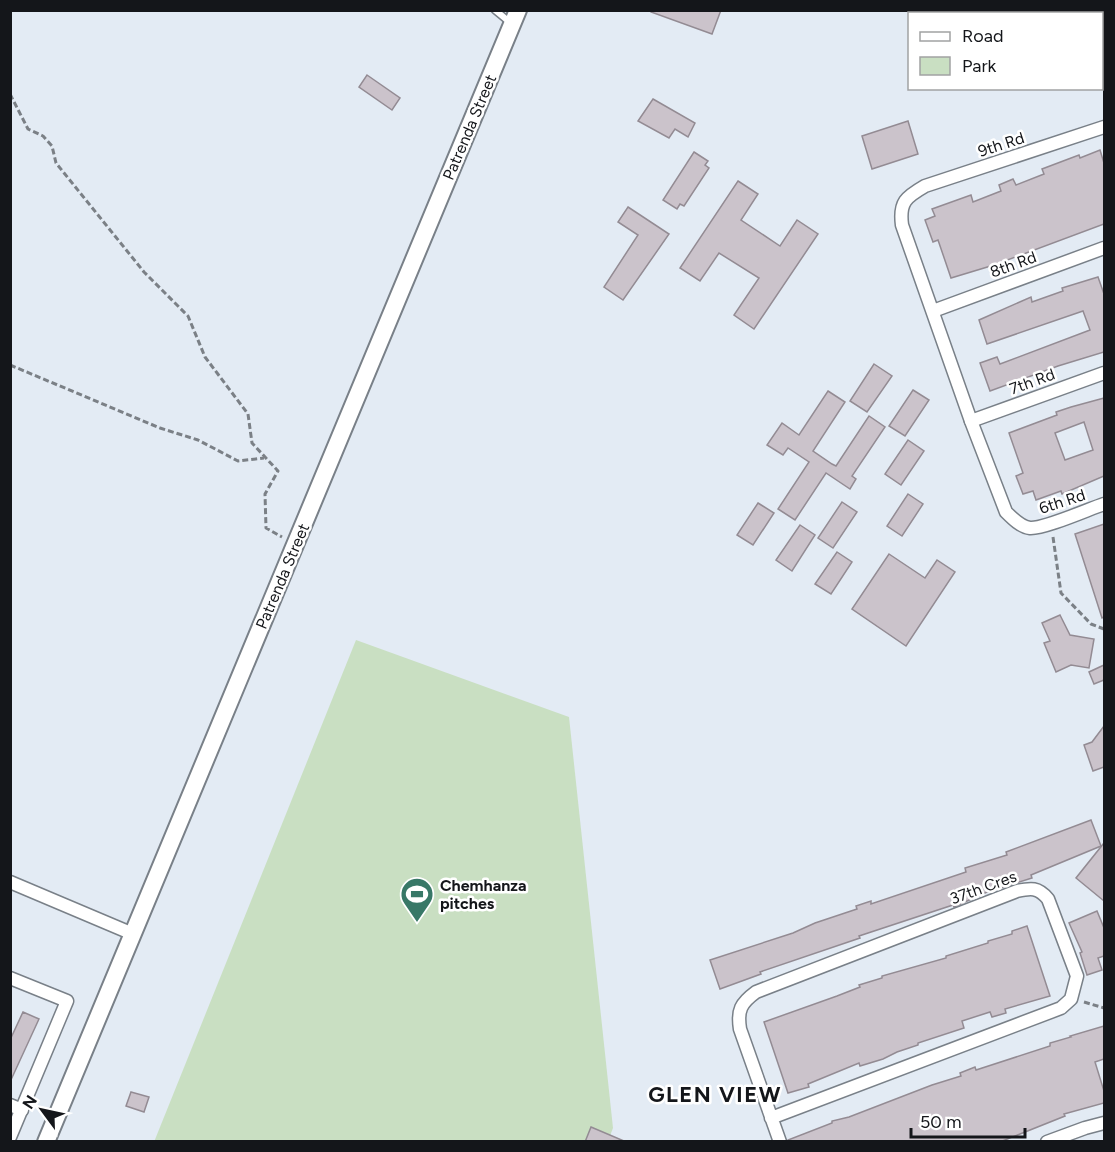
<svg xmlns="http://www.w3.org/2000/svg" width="1115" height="1152" font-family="Figtree,sans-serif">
<rect width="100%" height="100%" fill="#e3ebf4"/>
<path fill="#c9dfc2" d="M356,640L569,717L613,1128L608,1141L154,1142Z"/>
<g fill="#cbc3cb" stroke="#938b93" stroke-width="1.5" fill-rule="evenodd">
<path d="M651,10H721L712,34L651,12Z"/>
<path d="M367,75L400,98L392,110L359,87Z"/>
<path d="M653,99L695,123L688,137L675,129L669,138L638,121Z"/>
<path d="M908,121L918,154L872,169L862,136Z"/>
<path d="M1100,150L1104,163V224L994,265L951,278L938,240L933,242L925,220L935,216L932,209L971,195L973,202L1001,191L999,185L1013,179L1016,185L1044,174L1042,169L1079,155L1080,158Z"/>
<path d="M694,152L708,161L705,165L709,168L684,206L680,204L677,209L663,200Z"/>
<path d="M738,181L758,194L741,220L780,246L797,220L818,234L754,329L734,315L759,278L719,253L700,281L680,268Z"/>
<path d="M628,207L669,234L623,300L604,287L638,235L618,222Z"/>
<path d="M1098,277L1104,294V352L1058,366L990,391L980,363L997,357L1000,364L1090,330L1083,311L987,344L979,320L1031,297L1032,302L1063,291L1062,288Z"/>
<path d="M874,364L892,376L867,412L850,401Z"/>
<path d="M913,390L929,400L905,436L889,426Z"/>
<path d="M828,391L845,402L813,451L832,464L836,466L869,416L885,427L852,476L856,479L850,489L826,473L795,520L778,509L809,462L788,448L783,455L767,445L782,423L799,435Z"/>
<path d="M1104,398V476L1062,494L1061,491L1036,500L1033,491L1023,494L1016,476L1023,473L1009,433L1057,415L1056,412L1071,407ZM1084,422L1093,450L1065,460L1055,433Z"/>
<path d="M908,440L924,451L901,485L885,474Z"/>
<path d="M908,494L923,504L902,536L887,526Z"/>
<path d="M842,502L857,512L833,548L818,538Z"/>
<path d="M758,503L774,513L753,545L737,535Z"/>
<path d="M1104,524V617L1102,618L1075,534Z"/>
<path d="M800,525L815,535L792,571L776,560Z"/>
<path d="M837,552L852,562L831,594L815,584Z"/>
<path d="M889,554L925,578L937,560L955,572L906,646L852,609Z"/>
<path d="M1060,615L1070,635L1094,639L1089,668L1071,665L1056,672L1044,643L1050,641L1042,623Z"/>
<path d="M1104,665V680L1094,684L1089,672Z"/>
<path d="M1104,726V767L1093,771L1084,745L1092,742Z"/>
<path d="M1091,820L1101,846L1031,875L1032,878L987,892L954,907L953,905L859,936L860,938L760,972L761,974L720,989L710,960L793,933L815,923L857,909L856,906L871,901V904L966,872L965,868L1007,855L1006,852Z"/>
<path d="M1104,843V901L1076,878Z"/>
<path d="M1097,911L1104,928V956L1098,958L1102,970L1087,975L1080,953L1082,952L1069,923Z"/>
<path d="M1027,926L1050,996L1005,1009L1006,1013L992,1017L990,1012L962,1021L964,1028L918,1043V1045L897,1052L883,1059L860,1066L859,1063L808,1084L809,1087L788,1093L764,1022L837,996L860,987L859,985L882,978V976L946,958V956L988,943V941L1012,934V931Z"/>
<path d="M23,1012L39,1019L10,1082V1040Z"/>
<path d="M1104,1026V1059L1095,1062L1104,1091V1103L1064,1114L1065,1116L1000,1142H788V1140L832,1123V1121L849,1117L932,1085L961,1076L960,1073L975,1067L976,1070L1050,1046V1043L1071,1037L1070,1036Z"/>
<path d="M131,1092L149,1097L144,1112L126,1106Z"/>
<path d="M591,1127L624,1141V1142H585Z"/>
</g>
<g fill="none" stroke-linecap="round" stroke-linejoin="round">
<defs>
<path id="service" d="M495,10L512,24"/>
<g id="minor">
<path d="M1104,127L925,186C906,197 899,202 902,225L971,421L1006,512C1013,519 1021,527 1030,528C1044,529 1089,509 1104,504"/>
<path d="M933,311L1104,248"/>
<path d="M971,421L1104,373"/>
<path d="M10,882L133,934"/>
<path d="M10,978L67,1001L10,1137"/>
<path d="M10,1105L22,1110"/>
<path d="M771,1118L1061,1008L1071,999L1077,976L1048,899C1038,887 1031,888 1017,891L756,992C741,1003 737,1010 740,1029L780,1142"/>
<path d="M1047,1142L1085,1128L1104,1123"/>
</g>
<path id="tertiary" d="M46,1142L518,10"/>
</defs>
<use href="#service" stroke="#798088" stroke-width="9"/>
<use href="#minor" stroke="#798088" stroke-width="15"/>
<use href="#tertiary" stroke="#798088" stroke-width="20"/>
<g stroke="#7b8086" stroke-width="3" stroke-dasharray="6 3" stroke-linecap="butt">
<path d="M10,94L28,129L43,136L52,146L56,163L144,272L188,316L205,357L248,414L252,443L278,471L265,494L266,528L282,537"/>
<path d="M10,365L160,428L198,440L238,461L264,458"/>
<path d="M1053,537L1061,593L1091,624L1104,629"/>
<path d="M1084,1002L1104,1008"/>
</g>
<use href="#service" stroke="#fff" stroke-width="6"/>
<use href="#minor" stroke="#fff" stroke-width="12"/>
<use href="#tertiary" stroke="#fff" stroke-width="16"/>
</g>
<defs>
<symbol id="stadium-pin" viewBox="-11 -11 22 30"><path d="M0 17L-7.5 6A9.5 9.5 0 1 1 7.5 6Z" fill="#387867" stroke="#fff"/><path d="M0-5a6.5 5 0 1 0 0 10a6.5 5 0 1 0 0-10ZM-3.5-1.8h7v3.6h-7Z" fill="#fff"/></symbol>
</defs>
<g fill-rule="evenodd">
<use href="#stadium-pin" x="398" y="875" width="38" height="52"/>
</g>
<g text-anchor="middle" stroke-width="5" stroke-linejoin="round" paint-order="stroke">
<g font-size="16" fill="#14161a" stroke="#fff">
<text transform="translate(469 127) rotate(-67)" y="6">Patrenda Street</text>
<text transform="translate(1001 144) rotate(-18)" y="6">9th Rd</text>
<text transform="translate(1013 264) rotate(-20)" y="6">8th Rd</text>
<text transform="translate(1032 381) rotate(-20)" y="6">7th Rd</text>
<text transform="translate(1062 501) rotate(-18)" y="6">6th Rd</text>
<text transform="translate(282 576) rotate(-67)" y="6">Patrenda Street</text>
<text transform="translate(983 887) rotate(-20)" y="6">37th Cres</text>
</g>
<g font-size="16" font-weight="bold" fill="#14161a" stroke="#fff" text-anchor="start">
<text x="440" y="891">Chemhanza<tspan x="440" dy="18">pitches</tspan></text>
</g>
<g font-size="22" font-weight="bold" letter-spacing="1.5" fill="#14161a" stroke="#fff">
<text x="715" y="1102">GLEN VIEW</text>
</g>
</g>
<rect width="1115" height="1152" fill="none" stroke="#14161a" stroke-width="24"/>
<rect x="908" y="12" width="195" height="78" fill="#ffffff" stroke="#a1a2a3" stroke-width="1.5"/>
<rect x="920" y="32" width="30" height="9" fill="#ffffff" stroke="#a1a2a3" stroke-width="1.5"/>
<text x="962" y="42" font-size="18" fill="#14161a">Road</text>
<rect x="920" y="57" width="30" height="18" fill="#c9dfc2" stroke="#a1a2a3" stroke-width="1.5"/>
<text x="962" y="72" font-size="18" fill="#14161a">Park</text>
<g transform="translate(42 1110) rotate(303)" stroke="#ffffff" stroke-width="4.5" paint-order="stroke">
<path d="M0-4.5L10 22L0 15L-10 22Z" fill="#14161a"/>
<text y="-9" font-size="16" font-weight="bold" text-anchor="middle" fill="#14161a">N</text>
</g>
<path d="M911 1128v9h114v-9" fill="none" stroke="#14161a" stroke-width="3"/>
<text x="920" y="1128" font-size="18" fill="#14161a" stroke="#ffffff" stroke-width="4.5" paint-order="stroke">50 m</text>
</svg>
